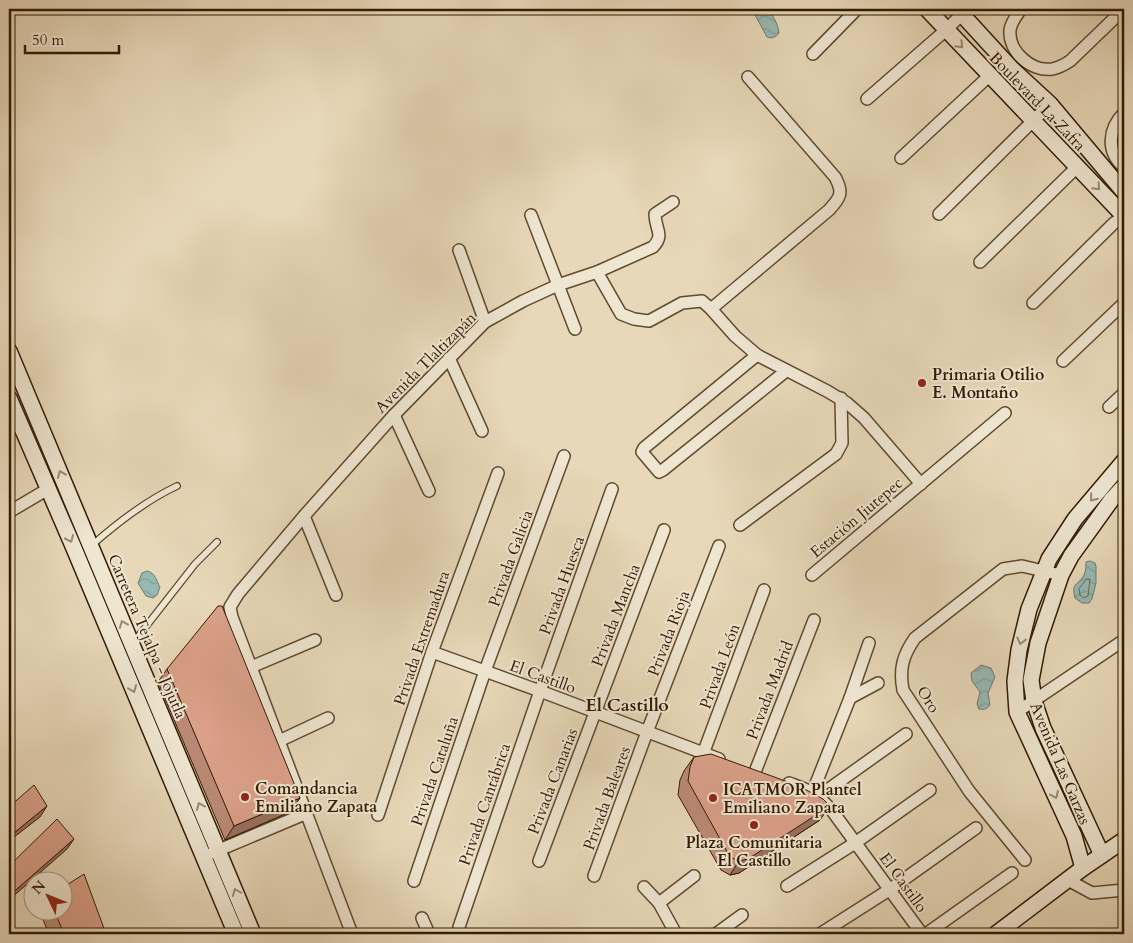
<svg xmlns="http://www.w3.org/2000/svg" width="1133" height="943" font-family="Cardo,serif">
<defs>
<pattern id="water-waves" width="16" height="10" patternUnits="userSpaceOnUse" patternTransform="scale(1.25)"><rect width="16" height="10" fill="#97b9b4"/><path d="M0 5q4-4 8 0t8 0" fill="none" stroke="#839e99"/></pattern>
</defs>
<rect width="100%" height="100%" fill="#e7d8b9"/>
<filter id="stains"><feTurbulence type="fractalNoise" baseFrequency=".004" numOctaves="4"/><feColorMatrix values="0 0 0 0 .2 0 0 0 0 .09 0 0 0 0 .02 0 0 0 .5 -.17"/></filter>
<radialGradient id="worn" r=".72"><stop offset=".6" stop-color="#630" stop-opacity="0"/><stop offset="1" stop-color="#630" stop-opacity=".3"/></radialGradient>
<g fill="url(#water-waves)" stroke="#6f796c">
<path d="M755,9H767C773,15 778,24 779,33C776,37 772,39 767,37L754,13Z"/>
<path d="M1090,561L1095,563L1096,566V583L1092,599L1089,603H1082L1075,598C1071,582 1078,586 1084,575C1086,571 1086,566 1086,562Z"/>
<path d="M147,571C156,573 156,581 160,587L157,595L153,598L146,596L138,583L142,573Z"/>
<path d="M981,665L991,668L995,677L988,693L990,705C987,709 984,710 979,709L977,704L980,692L972,681L971,673Z"/>
</g>
<g fill="none" stroke-linecap="round" stroke-linejoin="round">
<path stroke="#656a5a" stroke-width="1" d="M1087,579H1090L1088,596L1084,598L1080,595L1079,589Z"/>
<defs>
<g id="lane">
<path d="M91,546C117,523 145,501 177,486"/>
<path d="M133,643L195,564L217,542"/>
</g>
<g id="street">
<path d="M1021,9C1017,15 1011,22 1010,30C1008,51 1031,72 1052,69C1058,68 1064,65 1070,61L1124,9"/>
<path d="M813,54L857,9"/>
<path d="M867,99L946,30L962,14"/>
<path d="M1124,113C1108,129 1106,152 1124,167"/>
<path d="M901,158L989,76"/>
<path d="M939,214L1050,104"/>
<path d="M531,215L575,329"/>
<path d="M459,250L485,322"/>
<path d="M980,262L1077,167"/>
<path d="M597,272L621,314L634,319L649,321L682,303L702,301L711,309L735,336L757,355L827,391L847,403L864,418L921,484"/>
<path d="M1033,303L1114,223L1124,216"/>
<path d="M711,309L829,210C840,198 844,193 835,177L748,77"/>
<path d="M757,355L644,448L642,452L659,472L663,470L786,371"/>
<path d="M449,358L482,431"/>
<path d="M1063,361L1124,303"/>
<path d="M1109,407L1124,393"/>
<path d="M394,415L429,491"/>
<path d="M9,429L19,424"/>
<path d="M9,512L48,489"/>
<path d="M304,516L336,595"/>
<path d="M740,525L836,454L842,443L841,398"/>
<path d="M812,575L1005,413"/>
<path d="M432,652L540,691L719,759"/>
<path d="M251,667L315,640"/>
<path d="M850,698L878,683"/>
<path d="M1017,712L1124,640"/>
<path d="M279,741L328,718"/>
<path d="M703,754L764,590"/>
<path d="M755,772L814,620"/>
<path d="M789,783C813,792 816,792 833,812L922,934"/>
<path d="M813,791L850,698L869,643"/>
<path d="M819,796L906,734"/>
<path d="M378,815L432,652L498,473"/>
<path d="M212,853L307,813"/>
<path d="M1025,860L969,791L903,690C899,669 903,655 915,638L1003,569L1022,566L1061,575"/>
<path d="M539,861L664,530"/>
<path d="M594,876L647,732L719,546"/>
<path d="M1068,880L1092,893L1124,890"/>
<path d="M414,881L485,671L564,456"/>
<path d="M787,886L855,843L930,790"/>
<path d="M644,887L659,903L676,934"/>
<path d="M659,903L694,876"/>
<path d="M422,918L429,934"/>
<path d="M459,927L540,691L612,489"/>
<path d="M352,934L232,617L230,607L238,594L304,516L394,415L485,322L523,301L558,285L597,272L653,247C665,234 655,230 655,214L673,202"/>
<path d="M716,934L742,915"/>
<path d="M820,934L889,890L976,828"/>
<path d="M926,934L1012,873"/>
</g>
<g id="secondary">
<path d="M927,9L1124,216"/>
<path d="M957,9L1012,69L1050,104L1124,192"/>
<path d="M9,351L253,934"/>
<path d="M9,398L73,546L236,934"/>
<path d="M1102,855L1043,728L1034,701L1031,680L1038,643L1061,575L1071,556L1112,499L1124,486"/>
<path d="M1083,868L1074,836L1017,712L1015,681L1019,650L1029,609L1049,559L1075,519L1124,461"/>
<path d="M996,934L1083,868L1124,840"/>
</g>
</defs>
<use href="#lane" stroke="#604a2e" stroke-width="8"/>
<use href="#street" stroke="#604a2e" stroke-width="14"/>
<use href="#secondary" stroke="#331a00" stroke-width="18"/>
<use href="#lane" stroke="#efe6d2" stroke-width="5.5"/>
<use href="#street" stroke="#efe6d2" stroke-width="11"/>
<use href="#secondary" stroke="#efe6d2" stroke-width="15"/>
</g>
<g fill="#bb8a76" stroke="#331a00">
<path d="M167,669L300,798L290,812L225,840L158,682Z"/>
<path d="M694,757L820,820L739,873L730,875L721,870L678,795L680,780L684,771Z"/>
<path d="M39,910H62L106,934H49Z"/>
</g>
<g fill="#997060" stroke="#331a00">
<path d="M300,798L290,812L225,840L234,826Z"/>
<path d="M47,806L40,817L9,841V837Z"/>
<path d="M830,806L820,820L739,873L730,875L739,861Z"/>
<path d="M74,839L67,849L9,900V896L10,895Z"/>
</g>
<g fill="#daa089" stroke="#331a00">
<path d="M218,606H222L300,798L234,826L167,669Z"/>
<path d="M711,754L799,786L823,799L830,806L748,859L739,861L730,857L688,781L690,767L694,757Z"/>
<path d="M34,785L47,806L9,837V807Z"/>
<path d="M57,819L74,839L10,895L9,893V866Z"/>
<path d="M84,874L106,934H64L54,910H62V888Z"/>
</g>
<defs><path id="oneway-chevron" d="M-2-3.5L2.5 0L-2 3.5" fill="none" stroke-width="1.6" stroke-linecap="round" stroke-linejoin="round" transform="scale(1.25)"/></defs>
<g stroke="#9a8a74">
<use href="#oneway-chevron" transform="translate(960 45) rotate(47)"/>
<use href="#oneway-chevron" transform="translate(1097 187) rotate(47)"/>
<use href="#oneway-chevron" transform="translate(61 474) rotate(-113)"/>
<use href="#oneway-chevron" transform="translate(1093 498) rotate(129)"/>
<use href="#oneway-chevron" transform="translate(70 539) rotate(66)"/>
<use href="#oneway-chevron" transform="translate(123 624) rotate(-112)"/>
<use href="#oneway-chevron" transform="translate(1021 641) rotate(104)"/>
<use href="#oneway-chevron" transform="translate(133 689) rotate(67)"/>
<use href="#oneway-chevron" transform="translate(1055 795) rotate(65)"/>
<use href="#oneway-chevron" transform="translate(200 806) rotate(-113)"/>
<use href="#oneway-chevron" transform="translate(236 892) rotate(-112)"/>
</g>
<g fill="#8f2418" stroke="#efe6d2" stroke-width="2">
<circle cx="922" cy="383" r="5"/>
<circle cx="245" cy="797" r="5"/>
<circle cx="713" cy="798" r="5"/>
<circle cx="754" cy="825" r="5"/>
</g>
<g text-anchor="middle" stroke-width="4" stroke-linejoin="round" paint-order="stroke">
<g font-size="16" fill="#331a00" stroke="#efe6d2">
<text transform="translate(1038 101) rotate(46)" y="6">Boulevard La Zafra</text>
<text transform="translate(425 362) rotate(-45)" y="6">Avenida Tlaltizapán</text>
<text transform="translate(856 517) rotate(-40)" y="6">Estación Jiutepec</text>
<text transform="translate(510 558) rotate(-70)" y="6">Privada Galicia</text>
<text transform="translate(561 585) rotate(-70)" y="6">Privada Huesca</text>
<text transform="translate(615 615) rotate(-69)" y="6">Privada Mancha</text>
<text transform="translate(668 633) rotate(-69)" y="6">Privada Rioja</text>
<text transform="translate(148 636) rotate(67)" y="6">Carretera Tejalpa - Jojutla</text>
<text transform="translate(421 638) rotate(-71)" y="6">Privada Extremadura</text>
<text transform="translate(719 666) rotate(-70)" y="6">Privada León</text>
<text transform="translate(543 676) rotate(20)" y="6">El Castillo</text>
<text transform="translate(769 690) rotate(-69)" y="6">Privada Madrid</text>
<text transform="translate(929 699) rotate(58)" y="6">Oro</text>
<text transform="translate(1061 763) rotate(67)" y="6">Avenida Las Garzas</text>
<text transform="translate(434 771) rotate(-71)" y="6">Privada Cataluña</text>
<text transform="translate(552 781) rotate(-69)" y="6">Privada Canarias</text>
<text transform="translate(606 798) rotate(-70)" y="6">Privada Baleares</text>
<text transform="translate(484 804) rotate(-71)" y="6">Privada Cantábrica</text>
<text transform="translate(904 882) rotate(54)" y="6">El Castillo</text>
</g>
<g font-size="16" font-weight="bold" fill="#331a00" stroke="#efe6d2" text-anchor="start">
<text x="932" y="380">Primaria Otilio<tspan x="932" dy="18">E. Montaño</tspan></text>
<text x="255" y="794">Comandancia<tspan x="255" dy="18">Emiliano Zapata</tspan></text>
<text x="723" y="795">ICATMOR Plantel<tspan x="723" dy="18">Emiliano Zapata</tspan></text>
<text x="754" y="848" text-anchor="middle">Plaza Comunitaria<tspan x="754" dy="18">El Castillo</tspan></text>
</g>
<g font-size="18" font-weight="bold" fill="#331a00" stroke="#efe6d2">
<text x="627" y="711">El Castillo</text>
</g>
</g>
<rect width="1133" height="943" fill="none" stroke="#e7d8b9" stroke-width="30"/>
<rect x="10" y="10" width="1113" height="923" fill="none" stroke="#331a00" stroke-width="2.5"/>
<rect x="15" y="15" width="1103" height="913" fill="none" stroke="#331a00"/>
<g transform="translate(48 896) rotate(313)"><circle r="24" fill="#efe6d2" stroke="#a4947e"/>
<path d="M0-4L9 19L0 12L-9 19Z" fill="#8f2418"/>
<text y="-8" font-size="14" font-weight="bold" text-anchor="middle" fill="#331a00">N</text>
</g>
<path d="M25 45v8h94v-8" fill="none" stroke="#331a00" stroke-width="2.5"/>
<text x="32" y="45" font-size="15" fill="#331a00" stroke="#efe6d2" stroke-width="4" paint-order="stroke">50 m</text>
<rect width="100%" height="100%" filter="url(#stains)"/>
<rect width="100%" height="100%" fill="url(#worn)"/>
</svg>
